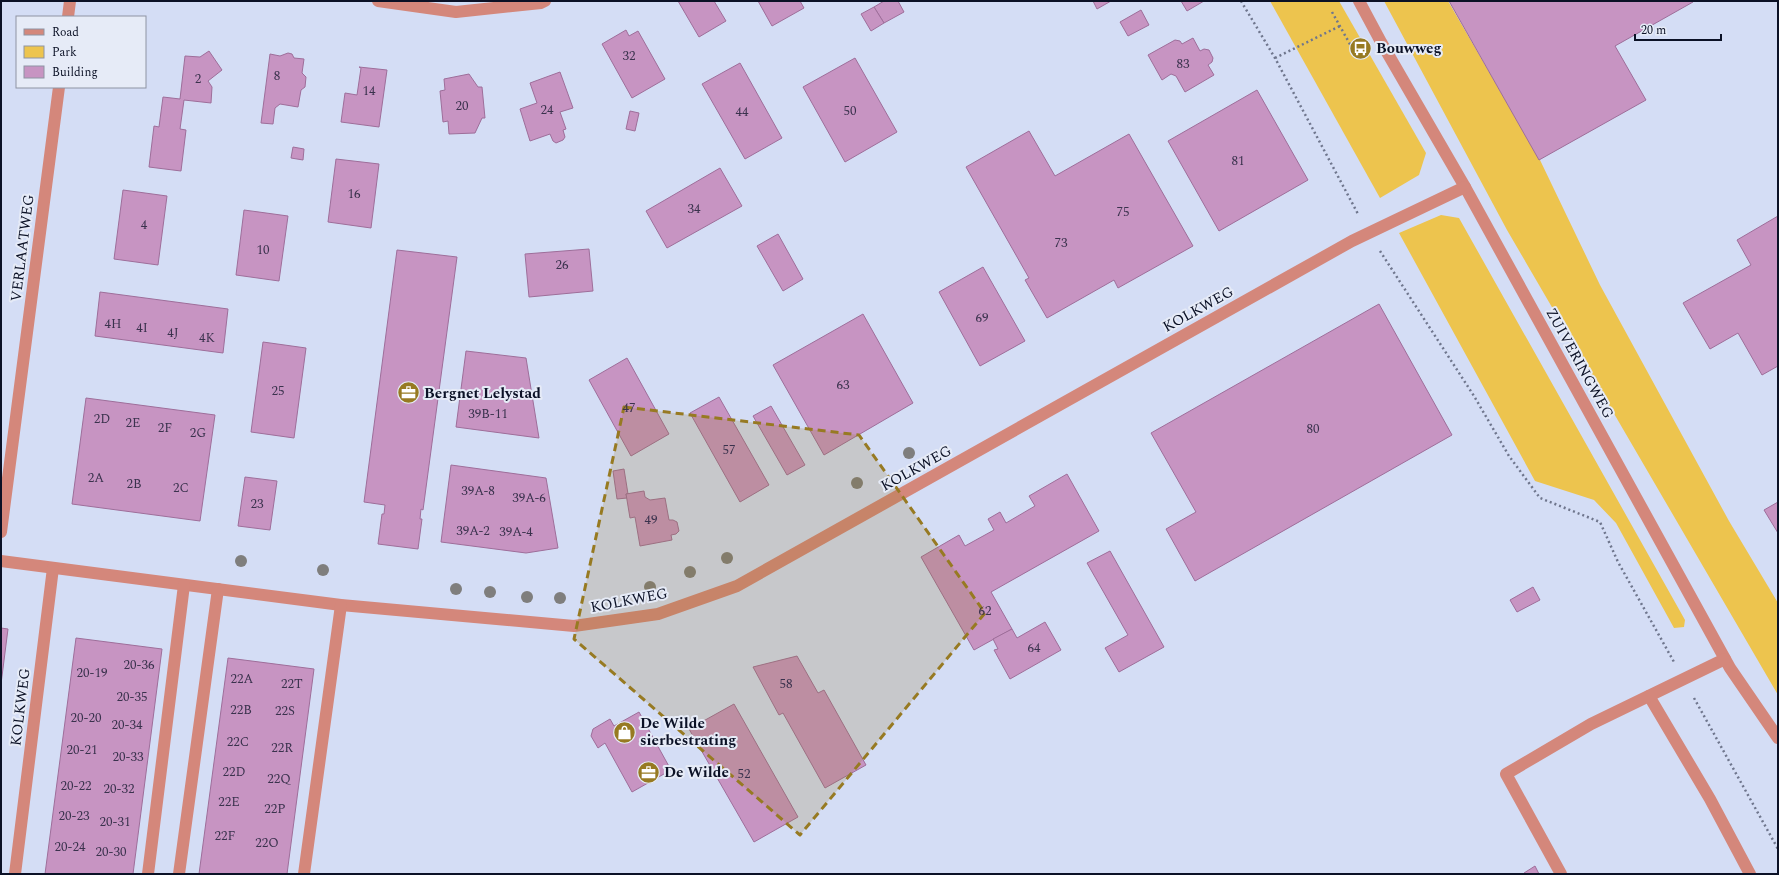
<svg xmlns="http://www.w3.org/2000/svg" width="1779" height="875" font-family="Spectral,serif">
<rect width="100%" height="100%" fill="#d4ddf5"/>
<g fill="#edc44e">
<path d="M1270,1H1339L1426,153L1419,175L1380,198Z"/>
<path d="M1384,1H1448L1540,160L1600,285L1729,521L1778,603V695L1507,230Z"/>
<path d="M1441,215L1459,218L1685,620L1684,627L1674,628L1616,523L1594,500L1535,481L1399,233Z"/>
</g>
<g fill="#c794c2" stroke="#9e6e9a">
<path d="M678,1H714L726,21L699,37Z"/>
<path d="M758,1H800L804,8L772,26Z"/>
<path d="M884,1H898L904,12L884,23L874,7Z"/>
<path d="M1093,1H1111L1097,9Z"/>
<path d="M1181,1H1204L1187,11Z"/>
<path d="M1449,1H1693V2L1615,46L1646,100L1539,160Z"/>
<path d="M874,7L884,23L871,31L861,14Z"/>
<path d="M1141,10L1149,25L1128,36L1120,22Z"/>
<path d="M626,30L629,36L638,31L665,79L632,98L602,44Z"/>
<path d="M1193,38L1200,51L1204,49L1209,50L1213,58L1212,62L1208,65L1214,75L1185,92L1176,76L1171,74L1162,80L1148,55L1175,40L1180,41L1182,44Z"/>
<path d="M209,51L222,70L208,81L212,87L211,103L184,100L180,129L186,130L181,171L149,167L154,126L159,127L163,97L180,99L185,56L200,57Z"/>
<path d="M288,53L292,54L294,58L304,59L302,73L306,77L305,87L301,90L298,107L280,104L275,108L273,124L261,123L270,54L280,56Z"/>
<path d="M855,58L897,132L845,162L803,87Z"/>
<path d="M740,63L782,138L745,159L702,84Z"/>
<path d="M359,67L387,70L379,127L341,122L345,93L357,95L361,68Z"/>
<path d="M560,72L573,108L560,112L566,129L563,130L565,137L563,140L556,143L553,141L550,134L530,141L520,109L537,103L530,83Z"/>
<path d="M469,74L478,87H482L485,118H482L475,133L449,134L448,121L443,122L440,91L445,90L444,79Z"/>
<path d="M1257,90L1308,180L1219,231L1168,141Z"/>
<path d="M630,111L639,113L635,131L626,129Z"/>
<path d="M1029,131L1055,176L1129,134L1193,246L1118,288L1114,280L1047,318L1025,280L1029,278L966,167Z"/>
<path d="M293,147L304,149L303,160L291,158Z"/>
<path d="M336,159L379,164L371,228L328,222Z"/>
<path d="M720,168L742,206L667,248L646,211Z"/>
<path d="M123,190L167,196L158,265L114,259Z"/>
<path d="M244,210L288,216L279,281L236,275Z"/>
<path d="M1778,216V366L1762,375L1738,333L1710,349L1683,303L1751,265L1737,240Z"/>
<path d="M778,234L803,279L783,291L757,246Z"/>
<path d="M589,249L593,291L529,297L525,254Z"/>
<path d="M397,250L457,257L423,510L421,509L420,519H422L418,549L378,544L382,514H384L385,505L364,502Z"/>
<path d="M983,267L1025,341L980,366L939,292Z"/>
<path d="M100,292L228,309L223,353L95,336Z"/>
<path d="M1379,304L1452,435L1195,581L1166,529L1196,512L1151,433Z"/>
<path d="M863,314L913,403L824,455L773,365Z"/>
<path d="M263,342L306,348L294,438L251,432Z"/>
<path d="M466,351L526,358L539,438L456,427Z"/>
<path d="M627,358L669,434L631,456L589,380Z"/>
<path d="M719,397L769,485L740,502L690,413Z"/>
<path d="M86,398L215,415L200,521L72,504Z"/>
<path d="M771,406L805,465L787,475L753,416Z"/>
<path d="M451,465L546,478L558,548L526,553L441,542Z"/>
<path d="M624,469L628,494H626L627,498L617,499L613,471Z"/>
<path d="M1067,474L1099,531L991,592L1012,629L974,650L921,557L959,535L965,546L994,530L988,519L1000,512L1006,523L1035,506L1029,496Z"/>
<path d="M245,477L277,481L270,530L238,526Z"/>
<path d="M644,491L645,497L650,500L665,498L669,520H673L677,522L679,531L676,534L671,535L672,540L640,546L635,517L630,518L626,494Z"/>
<path d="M1778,502V533L1764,510Z"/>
<path d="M1110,551L1164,647L1119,672L1105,648L1128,635L1087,563Z"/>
<path d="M1533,587L1540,600L1517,612L1510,600Z"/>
<path d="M1045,622L1061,650L1010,679L994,650L998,649L993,639L1012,629L1017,638Z"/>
<path d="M1,628L8,629L1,684Z"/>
<path d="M76,638L162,649L133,874H45Z"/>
<path d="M797,656L818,693L824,690L866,765L825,788L783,713L779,715L753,667Z"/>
<path d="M228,658L314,669L287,874H199Z"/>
<path d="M734,704L798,817L754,842L689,729Z"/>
<path d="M639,712L671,770L632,792L605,743L598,748L591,736L593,729L610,719L614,726Z"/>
<path d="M1535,866L1539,874H1524V873Z"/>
</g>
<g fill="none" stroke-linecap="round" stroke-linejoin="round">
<g stroke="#6f768d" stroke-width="2.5" stroke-dasharray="2 3" stroke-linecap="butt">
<path d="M1241,1L1275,58L1358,214"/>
<path d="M1332,12L1356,55L1362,52"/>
<path d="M1275,58L1340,26"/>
<path d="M1380,251L1474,396L1509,456L1540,498L1600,522L1618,562L1674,662"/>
<path d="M1694,698L1778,849"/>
</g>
<g stroke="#d4877b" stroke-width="12">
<path d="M378,1L456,12L541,3L545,1"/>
<path d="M1359,1L1381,42L1465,187L1730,668L1778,738"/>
<path d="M68,17L70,1"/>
<path d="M1,532L59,87"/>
<path d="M1,561L341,605L574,626L658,614L737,586L1352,241L1465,187"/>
<path d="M1649,696L1710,799L1750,874"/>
<path d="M15,874L53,568"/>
<path d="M148,874L184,585"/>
<path d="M179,874L218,589"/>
<path d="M304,874L341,605"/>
<path d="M1561,874L1506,774L1591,724L1725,659"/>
</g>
</g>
<g fill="#7f7e7d">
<circle cx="909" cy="453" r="6"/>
<circle cx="857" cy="483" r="6"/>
<circle cx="727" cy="558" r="6"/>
<circle cx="241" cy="561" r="6"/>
<circle cx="323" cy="570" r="6"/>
<circle cx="690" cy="572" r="6"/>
<circle cx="650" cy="587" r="6"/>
<circle cx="456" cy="589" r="6"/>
<circle cx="490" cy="592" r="6"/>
<circle cx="527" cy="597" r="6"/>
<circle cx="560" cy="598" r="6"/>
</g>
<path fill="#977a22" fill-opacity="0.2" stroke="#977a22" stroke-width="3" stroke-dasharray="8 5" stroke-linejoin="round" d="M624,407L859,435L985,613L800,835L574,639Z"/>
<defs>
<symbol id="bus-disc" viewBox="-11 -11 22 22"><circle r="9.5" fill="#977a22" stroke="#e6ebf7"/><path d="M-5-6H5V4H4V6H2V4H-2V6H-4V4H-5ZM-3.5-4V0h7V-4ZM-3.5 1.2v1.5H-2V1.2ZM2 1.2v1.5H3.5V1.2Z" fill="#fff"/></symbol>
<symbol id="office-disc" viewBox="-11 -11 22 22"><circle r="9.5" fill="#977a22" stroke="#e6ebf7"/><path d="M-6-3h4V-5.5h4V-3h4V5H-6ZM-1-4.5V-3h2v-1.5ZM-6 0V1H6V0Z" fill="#fff"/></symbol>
<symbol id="shop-disc" viewBox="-11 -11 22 22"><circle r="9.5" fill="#977a22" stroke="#e6ebf7"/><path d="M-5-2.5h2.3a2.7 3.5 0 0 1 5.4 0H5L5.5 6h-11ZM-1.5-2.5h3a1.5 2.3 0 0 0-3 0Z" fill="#fff"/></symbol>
</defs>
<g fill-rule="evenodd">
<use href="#bus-disc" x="1348" y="36" width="25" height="25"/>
<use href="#office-disc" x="396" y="380" width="25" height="25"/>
<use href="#shop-disc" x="612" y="720" width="25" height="25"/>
<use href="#office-disc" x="636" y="760" width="25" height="25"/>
</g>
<g text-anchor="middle" stroke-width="4" stroke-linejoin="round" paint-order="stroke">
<g font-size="13" fill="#3a324d">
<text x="629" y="60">32</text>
<text x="1183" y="68">83</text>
<text x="277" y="80">8</text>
<text x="198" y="83">2</text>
<text x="369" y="95">14</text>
<text x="462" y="110">20</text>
<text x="547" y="114">24</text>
<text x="850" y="115">50</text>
<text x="742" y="116">44</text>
<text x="1238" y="165">81</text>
<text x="354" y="198">16</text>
<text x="694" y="213">34</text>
<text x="1123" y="216">75</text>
<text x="144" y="229">4</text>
<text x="1061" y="247">73</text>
<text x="263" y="254">10</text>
<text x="562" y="269">26</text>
<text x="982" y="322">69</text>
<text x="113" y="328">4H</text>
<text x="142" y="332">4I</text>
<text x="173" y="337">4J</text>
<text x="207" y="342">4K</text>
<text x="843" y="389">63</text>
<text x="278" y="395">25</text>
<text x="629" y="412">47</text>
<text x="488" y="418">39B-11</text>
<text x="102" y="423">2D</text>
<text x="133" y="427">2E</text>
<text x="165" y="432">2F</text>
<text x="1313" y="433">80</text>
<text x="198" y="437">2G</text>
<text x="729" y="454">57</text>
<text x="96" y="482">2A</text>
<text x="134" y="488">2B</text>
<text x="181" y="492">2C</text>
<text x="478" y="495">39A-8</text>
<text x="529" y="502">39A-6</text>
<text x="257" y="508">23</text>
<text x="651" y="524">49</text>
<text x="473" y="535">39A-2</text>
<text x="516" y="536">39A-4</text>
<text x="985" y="615">62</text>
<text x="1034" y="652">64</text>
<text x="139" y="669">20-36</text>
<text x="92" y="677">20-19</text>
<text x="242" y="683">22A</text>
<text x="292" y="688">22T</text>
<text x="786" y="688">58</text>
<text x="132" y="701">20-35</text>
<text x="241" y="714">22B</text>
<text x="285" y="715">22S</text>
<text x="86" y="722">20-20</text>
<text x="127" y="729">20-34</text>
<text x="238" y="746">22C</text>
<text x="282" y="752">22R</text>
<text x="82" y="754">20-21</text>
<text x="128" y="761">20-33</text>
<text x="234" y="776">22D</text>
<text x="744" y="778">52</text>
<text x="279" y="783">22Q</text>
<text x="76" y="790">20-22</text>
<text x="119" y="793">20-32</text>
<text x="229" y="806">22E</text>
<text x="275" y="813">22P</text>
<text x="74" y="820">20-23</text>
<text x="115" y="826">20-31</text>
<text x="225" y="840">22F</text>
<text x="267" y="847">22O</text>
<text x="70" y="851">20-24</text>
<text x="111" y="856">20-30</text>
</g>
<g font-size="15" font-weight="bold" fill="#0b1126" stroke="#e6ebf7" text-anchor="start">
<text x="1376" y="53">Bouwweg</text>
<text x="424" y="398">Bergnet Lelystad</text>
<text x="640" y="728">De Wilde<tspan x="640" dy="17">sierbestrating</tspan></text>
<text x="664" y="777">De Wilde</text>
</g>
<g font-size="15" fill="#0b1126" stroke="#e6ebf7">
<text transform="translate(22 248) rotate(-83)" y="5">VERLAATWEG</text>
<text transform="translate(1198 309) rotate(-29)" y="5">KOLKWEG</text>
<text transform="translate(1580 363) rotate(61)" y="5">ZUIVERINGWEG</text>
<text transform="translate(916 468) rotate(-29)" y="5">KOLKWEG</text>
<text transform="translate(629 600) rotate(-11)" y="5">KOLKWEG</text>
<text transform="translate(20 707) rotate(-83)" y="5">KOLKWEG</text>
</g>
</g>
<rect width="1779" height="875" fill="none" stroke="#0b1126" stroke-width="4"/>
<rect x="16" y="16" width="130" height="72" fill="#e6ebf7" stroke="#8e94a3"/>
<rect x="24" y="29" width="20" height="6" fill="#d4877b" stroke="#8e94a3"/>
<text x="52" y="36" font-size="12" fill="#0b1126">Road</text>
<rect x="24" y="46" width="20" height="12" fill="#edc44e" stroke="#8e94a3"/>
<text x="52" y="56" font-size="12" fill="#0b1126">Park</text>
<rect x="24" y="66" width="20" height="12" fill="#c794c2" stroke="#8e94a3"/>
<text x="52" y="76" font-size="12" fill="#0b1126">Building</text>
<path d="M1635 34v6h86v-6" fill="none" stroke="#0b1126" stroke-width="2"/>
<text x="1641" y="34" font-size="12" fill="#0b1126" stroke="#e6ebf7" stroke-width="3" paint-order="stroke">20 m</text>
</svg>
